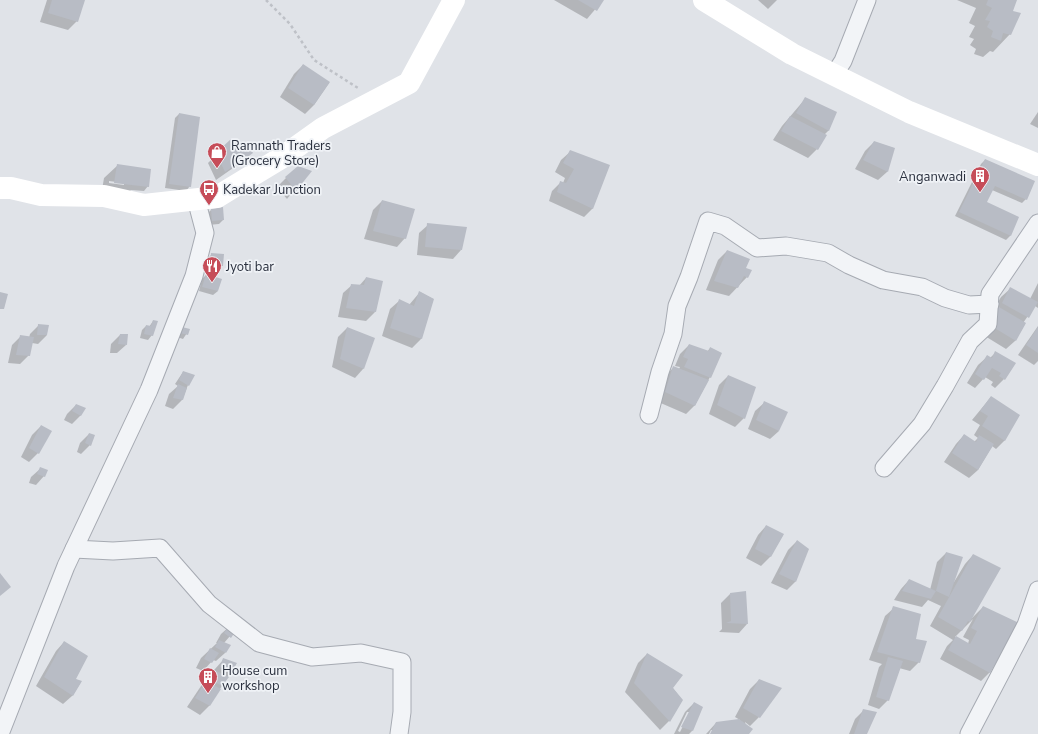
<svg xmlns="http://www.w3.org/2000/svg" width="1038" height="734" font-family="'Nunito Sans',sans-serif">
<rect width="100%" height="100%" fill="#e0e3e8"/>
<g fill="#0003" fill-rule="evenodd">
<path d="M47,0H84L77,21L68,30L40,22Z"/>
<path d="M554,0H603L587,19Z"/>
<path d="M758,0H777L768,9Z"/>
<path d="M957,0H1016L1012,12L1010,34L993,52L990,51L983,57L974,54L976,49L970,45L974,39L969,37L975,26L969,23L976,8Z"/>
<path d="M303,65L329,83L314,105L305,114L280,97L294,74Z"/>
<path d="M805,99L829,130L824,135L817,149L808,158L773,140L782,126Z"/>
<path d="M1038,112V128L1030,124Z"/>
<path d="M179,114L190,186L186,191L165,188L175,118Z"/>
<path d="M231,140L243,149L252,153L243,161L216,180L208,163Z"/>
<path d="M874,142L893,148L887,172L878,180L855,169L865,151Z"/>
<path d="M570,152L593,208L584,217L549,201L552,191L561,182L563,183L565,178L555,172L561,160Z"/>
<path d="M985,160L1026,199L1022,203L992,190L985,203L1017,217L1010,236L1006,240L955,216L981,164Z"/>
<path d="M118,165L148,186L144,191L131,190L122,199L101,196L104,178ZM109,181L124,183V185L109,183Z"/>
<path d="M310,171L287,199L277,187L286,178Z"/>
<path d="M382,201L405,238L397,247L364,239L373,210Z"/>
<path d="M211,210L223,220L219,224L208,225L207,214Z"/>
<path d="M428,225L461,250L453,259L417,255L419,233Z"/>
<path d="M727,251L745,269L747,277L729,296L706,290L718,260Z"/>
<path d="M212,254L223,255L222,266L218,270L207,269L208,258Z"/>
<path d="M206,275L218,291L213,295L199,291L202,279Z"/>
<path d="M366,278L375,312L366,321L338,317L343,293L352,285L359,286Z"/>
<path d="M1038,283V308L1035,306L1023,323L1025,324L1015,341L1006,349L980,333L1001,297L1010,289L1030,299Z"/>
<path d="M420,292L433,299L421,339L412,348L382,336L390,309L399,301L409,305Z"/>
<path d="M153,321L152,335L148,340L140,338L142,330L146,326L149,327Z"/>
<path d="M38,326L47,335L38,344L32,343L29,355L20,364L8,363L12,345L21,336L29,338L30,334Z"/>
<path d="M1038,326V361L1034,365L1018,355Z"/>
<path d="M347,328L373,338L363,369L355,378L332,367L338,337Z"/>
<path d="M189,330L183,339L177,337L178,332Z"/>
<path d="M120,335L126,345L117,353H110L111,344Z"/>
<path d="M689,345L707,352L710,348V377L695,405L686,414L656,401L665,376L674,367L679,369L680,367L675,366L680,354Z"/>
<path d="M995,353L1004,379L995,388L991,385L993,382L985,377L975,388L967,383L978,365L987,357L990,358Z"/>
<path d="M183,372L188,385L182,400L173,409L165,406L169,394L178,386L175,384Z"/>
<path d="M728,376L744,418L735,427L709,414L719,385Z"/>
<path d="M991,397L1005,440L996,449L992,446L978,470L969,478L944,462L956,444L964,435L974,442L978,438L974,435L980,425L972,420Z"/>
<path d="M764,403L779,431L770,439L748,429L755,411Z"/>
<path d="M76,405L81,415L72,424L64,420L67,414Z"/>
<path d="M41,426L38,453L29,462L21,457L32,435Z"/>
<path d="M89,434L90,445L81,454L77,452L80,443Z"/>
<path d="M40,469L44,476L36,485L29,483L31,477Z"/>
<path d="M766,526L783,535L770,557L761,566L746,558L758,535Z"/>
<path d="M797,541L795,582L787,590L771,583L788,550Z"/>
<path d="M946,553L954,582L965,564L973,555L972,618L983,607L990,672L981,681L940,659L947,646L953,640L930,626L941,606L928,600L922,607L894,600L901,589L909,580L930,590L937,562ZM973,619L963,637L969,640L968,644L955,637Z"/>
<path d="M730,594L747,624L739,633L719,632L722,629L721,603Z"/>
<path d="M894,608L915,640L919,662L910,671L899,668L888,700L879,709L868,705L879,667L882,664L869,660L885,616Z"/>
<path d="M230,626L236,629L224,643L225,653L216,661L213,660L203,671L196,668L201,658L217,643H216L221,634Z"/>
<path d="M64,642L75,679L81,682L72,696L63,704L36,686L56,651Z"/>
<path d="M647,654L682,700L669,721L660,730L625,692L638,663Z"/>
<path d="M224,659L236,664L209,706L200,715L187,707L205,680Z"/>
<path d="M759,680V717L750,726L745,722L748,734H711L713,730H711L709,734H706L716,723L740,720L735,717L750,689Z"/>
<path d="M694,703L692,731L689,734H674L685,712ZM687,712H690L680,732L678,731Z"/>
<path d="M864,710L866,734H849L855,719Z"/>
</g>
<g fill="#b8bcc5">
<path d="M52,0H85L78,22L48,13Z"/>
<path d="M578,0H604L597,11Z"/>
<path d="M988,0H1017L1013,11L1021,13L1011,35L1003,33L1001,41L991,37L993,31L987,27L990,21L985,20L992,8L986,5Z"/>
<path d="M303,64L330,82L314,105L288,88Z"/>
<path d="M805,97L837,112L829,131L796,113Z"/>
<path d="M179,113L200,117L191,187L169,184Z"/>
<path d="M790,116L827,135L818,150L781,131Z"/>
<path d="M231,139L243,148L248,145L253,153L225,172L216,153Z"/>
<path d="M874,141L895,148L888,172L863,160Z"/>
<path d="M570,150L610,165L593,209L557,192L560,181L566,183L574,169L563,163Z"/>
<path d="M985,159L1035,181L1027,200L995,186L987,202L1019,217L1011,236L959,212Z"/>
<path d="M117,164L151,169L149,187L114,183Z"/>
<path d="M298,166L312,171L296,191L285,177Z"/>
<path d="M382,200L415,209L406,239L373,231Z"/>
<path d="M223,207L224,220L212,221L211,209Z"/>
<path d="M427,223L467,227L462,250L425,247Z"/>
<path d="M727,250L750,259L746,268L752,270L748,278L744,276L738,288L714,281Z"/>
<path d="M211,253L224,254L223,266H210Z"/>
<path d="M206,274L222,279L218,291L202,287Z"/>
<path d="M366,277L383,281L376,312L346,308L351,284L364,285Z"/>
<path d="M1010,287L1038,302L1029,318L1002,303Z"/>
<path d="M419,291L434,299L422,339L390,328L399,299L414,306Z"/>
<path d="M0,292L8,294L4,309H0Z"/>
<path d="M999,307L1026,323L1016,341L988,324Z"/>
<path d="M153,320L158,321L153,336L144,334L146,325L151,326Z"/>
<path d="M38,324L49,325L47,335H37Z"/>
<path d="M182,327L190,329L188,335L180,333Z"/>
<path d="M347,327L375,338L364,369L340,359Z"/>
<path d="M1038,327V353L1026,345Z"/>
<path d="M120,334H128L127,345L118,344Z"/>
<path d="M20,335L34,337L30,356L16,355Z"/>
<path d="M689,344L709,351L710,347L722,353L711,378L684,367L688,359L683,357Z"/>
<path d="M995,351L1016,363L1005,380L999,376L1001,373L992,368L984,380L975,374L987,355L992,358Z"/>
<path d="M673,366L709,380L695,406L665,392Z"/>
<path d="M183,371L195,375L189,386L179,380Z"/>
<path d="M728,375L756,387L745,419L717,405Z"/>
<path d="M178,384L187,388L183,400L173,398Z"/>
<path d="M991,396L1020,415L1005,441L982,426L988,416L980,411Z"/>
<path d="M764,401L788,412L779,431L756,420Z"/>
<path d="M76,404L86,408L81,416L72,411Z"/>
<path d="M41,425L52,431L39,454L29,448Z"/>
<path d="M89,433L95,435L91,446L85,443Z"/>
<path d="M964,434L976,442L979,435L994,444L978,470L952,453Z"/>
<path d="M40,467L48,470L45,477L37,474Z"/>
<path d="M766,525L784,534L771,557L755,549Z"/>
<path d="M797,540L809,549L796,582L779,574Z"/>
<path d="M946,552L963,557L949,597L936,591Z"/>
<path d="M973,554L1001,568L970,622L968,621L962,631L938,617Z"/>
<path d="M0,573L11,587L0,596Z"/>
<path d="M909,579L936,591L931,599L902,591Z"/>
<path d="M746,591L748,624L726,623L731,621L730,593Z"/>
<path d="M893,606L921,614L916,639L927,641L920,663L877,652Z"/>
<path d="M983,606L1019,623L990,673L948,650L956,636L970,644L977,631L971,628Z"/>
<path d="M230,624L237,629L231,638L224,633Z"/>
<path d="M219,640L231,645L226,653L215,647Z"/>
<path d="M64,641L88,656L76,679L82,681L73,696L44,677Z"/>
<path d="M210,648L219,653L212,663L204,659Z"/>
<path d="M647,653L683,675L673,688L683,700L670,722L634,683Z"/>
<path d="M888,657L903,661L889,701L876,697Z"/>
<path d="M223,658L237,663L231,673L220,667Z"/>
<path d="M214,670L229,677L222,686L209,679Z"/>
<path d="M759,679L782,688L760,718L743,708Z"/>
<path d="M206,681L221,689L210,706L195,698Z"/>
<path d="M694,702L703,707L693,731L681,727Z"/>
<path d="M863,709L877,712L867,734H854Z"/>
<path d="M739,719L753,729L749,734H710L716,722Z"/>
</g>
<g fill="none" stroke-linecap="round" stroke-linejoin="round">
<defs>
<g id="minor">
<path d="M834,75L843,61L867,0"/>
<path d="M649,415L660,372L673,334L677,306L689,277L708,221L725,226L757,248L786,246L828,253L849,265L883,280L922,287L945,298L969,305L990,304"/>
<path d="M884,468L922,424L945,386L970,341L988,324L990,294L1038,223"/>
<path d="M74,549L113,551L160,548L209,604L259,643L312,657L361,653L402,662V712L399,734"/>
<path d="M0,734L66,566L149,390L194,276L205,233L196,199"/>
<path d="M969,734L1026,625L1038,590"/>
</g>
</defs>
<use href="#minor" stroke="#a6aab2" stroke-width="19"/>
<path stroke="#bec1c7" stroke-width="2.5" stroke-dasharray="3 3" stroke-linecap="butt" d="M266,0L290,24L314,60L358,88"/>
<use href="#minor" stroke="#f2f4f7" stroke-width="17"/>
<g stroke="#fff" stroke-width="22">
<path d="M704,0L792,54L909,112L1038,165"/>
<path d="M0,188H11L41,195L104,196L144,205L217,197L281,158L323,128L409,83L454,0"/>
</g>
</g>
<defs>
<symbol id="shop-pin" viewBox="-11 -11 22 30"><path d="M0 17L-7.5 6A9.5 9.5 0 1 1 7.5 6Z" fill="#c64c58" stroke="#eff2f6"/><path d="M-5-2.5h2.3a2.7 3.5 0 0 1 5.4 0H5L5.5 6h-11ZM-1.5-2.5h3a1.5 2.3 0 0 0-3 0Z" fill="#fff"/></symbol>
<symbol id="building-pin" viewBox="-11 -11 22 30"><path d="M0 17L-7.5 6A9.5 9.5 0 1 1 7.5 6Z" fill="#c64c58" stroke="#eff2f6"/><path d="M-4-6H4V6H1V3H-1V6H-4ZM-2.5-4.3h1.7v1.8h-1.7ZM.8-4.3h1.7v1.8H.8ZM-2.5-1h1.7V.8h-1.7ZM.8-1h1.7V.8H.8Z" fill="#fff"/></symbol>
<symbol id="bus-pin" viewBox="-11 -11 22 30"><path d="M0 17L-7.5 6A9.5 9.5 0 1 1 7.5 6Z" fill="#c64c58" stroke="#eff2f6"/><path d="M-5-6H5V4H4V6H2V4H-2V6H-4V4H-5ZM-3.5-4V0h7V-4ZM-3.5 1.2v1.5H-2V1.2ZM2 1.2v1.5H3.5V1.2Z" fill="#fff"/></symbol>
<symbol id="restaurant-pin" viewBox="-11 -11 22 30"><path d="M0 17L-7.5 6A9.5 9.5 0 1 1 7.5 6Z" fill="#c64c58" stroke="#eff2f6"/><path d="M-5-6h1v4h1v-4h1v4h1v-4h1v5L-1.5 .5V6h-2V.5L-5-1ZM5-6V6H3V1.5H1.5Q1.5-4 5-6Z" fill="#fff"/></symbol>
</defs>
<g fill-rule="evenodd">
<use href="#shop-pin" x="206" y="141" width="22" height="30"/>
<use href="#building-pin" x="969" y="165" width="22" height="30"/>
<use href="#bus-pin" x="198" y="178" width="22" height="30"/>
<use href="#restaurant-pin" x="201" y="255" width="22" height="30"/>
<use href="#building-pin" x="197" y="666" width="22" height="30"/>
</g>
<g text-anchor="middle" stroke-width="3.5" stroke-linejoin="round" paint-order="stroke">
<g font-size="13" fill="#2a303e" stroke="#eff2f6" text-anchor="start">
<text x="231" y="150">Ramnath Traders<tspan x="231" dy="15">(Grocery Store)</tspan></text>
<text x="966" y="181" text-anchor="end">Anganwadi</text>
<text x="223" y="194">Kadekar Junction</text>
<text x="226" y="271">Jyoti bar</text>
<text x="222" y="675">House cum<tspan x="222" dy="15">workshop</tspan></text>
</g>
</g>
</svg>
